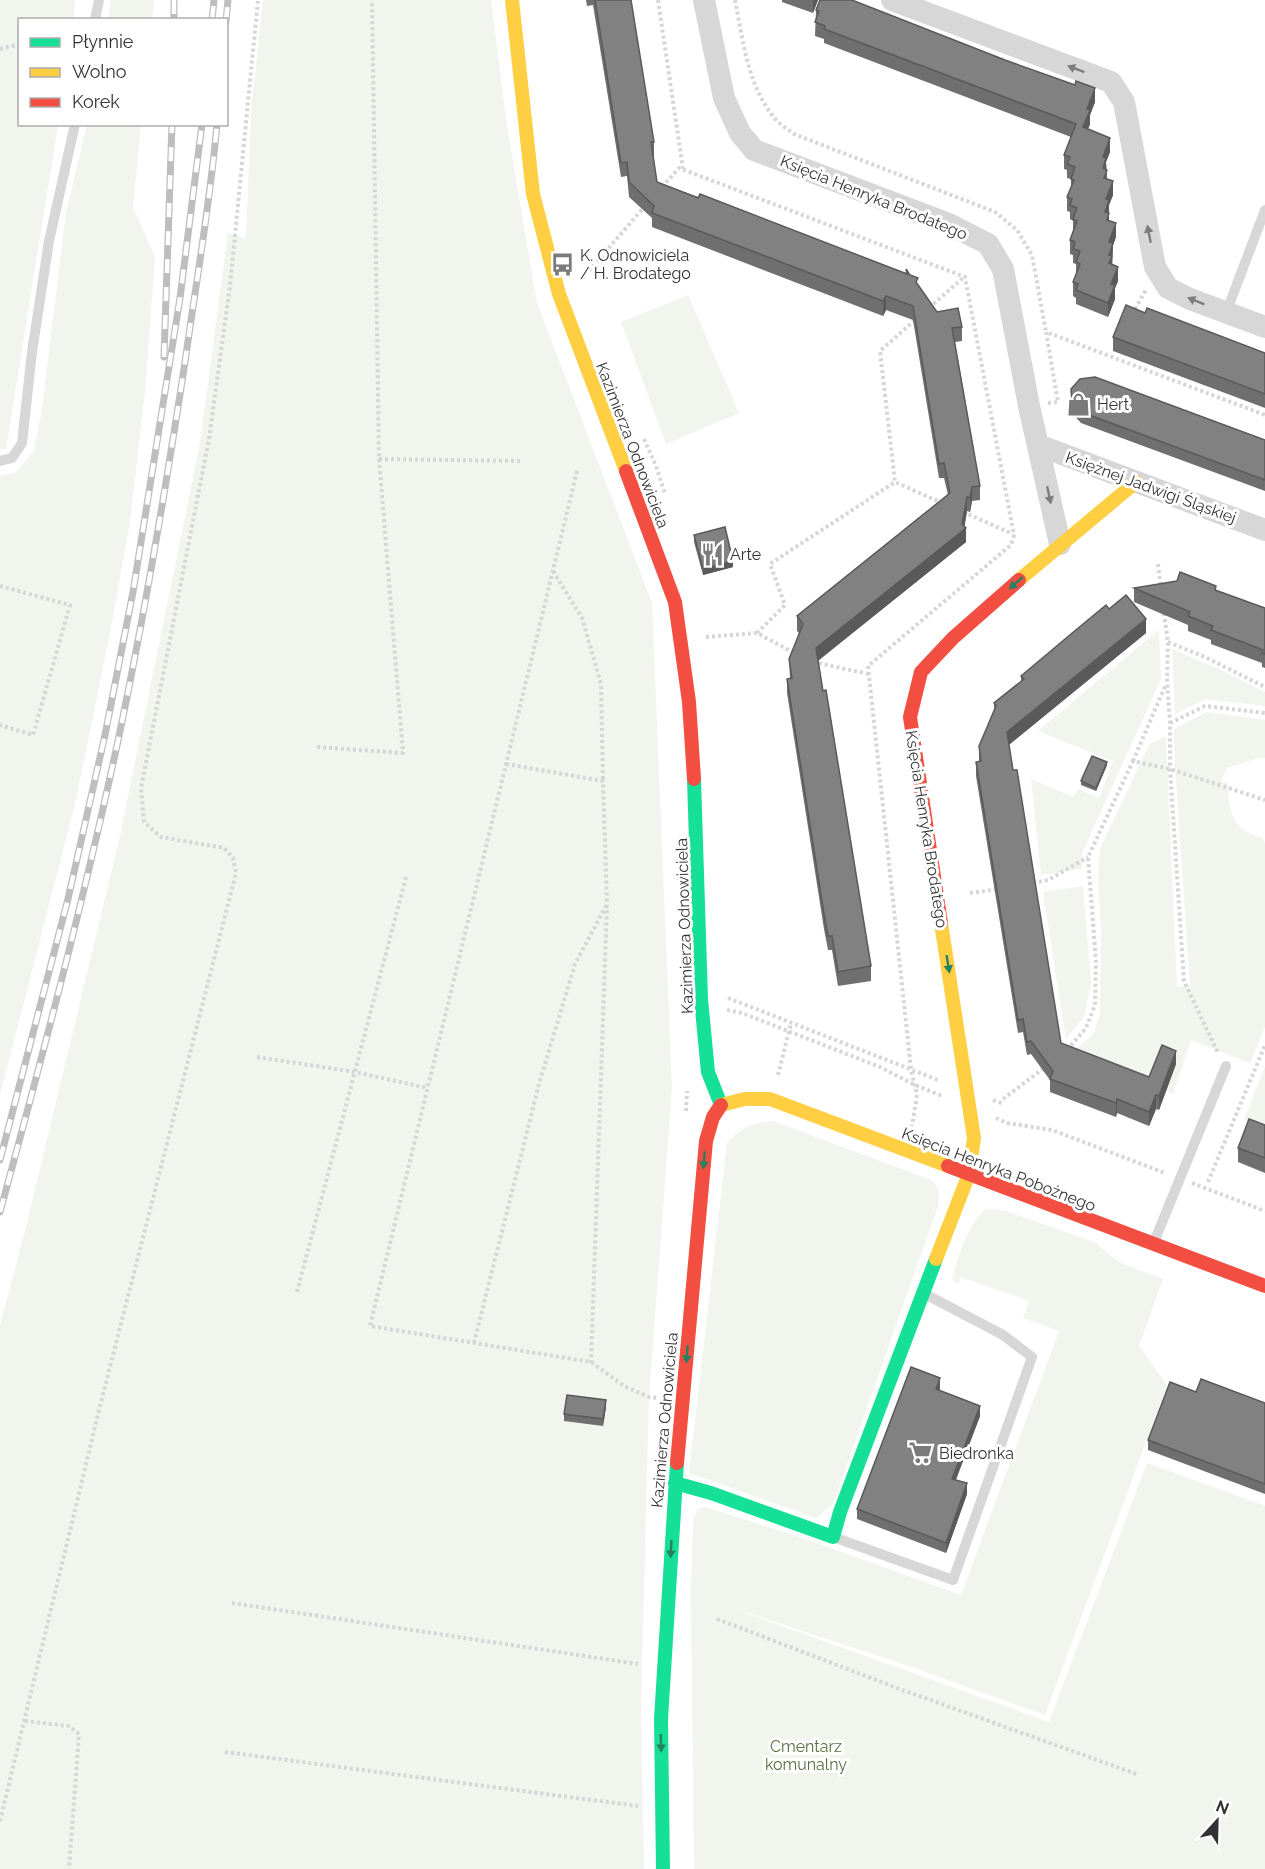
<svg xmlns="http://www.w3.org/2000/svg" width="1265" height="1869" font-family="Raleway,sans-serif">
<rect width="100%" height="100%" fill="#fff"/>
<g fill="#f1f5ed">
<path d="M0,0H75L74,19L20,20V124L58,125L6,449H0Z"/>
<path d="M111,0H154L152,19H108Z"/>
<path d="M263,0H491L506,120L537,303L652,603L672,1088L649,1397L641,1706L644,1869H0V1325L25,1231L120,836L200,443L228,233L246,239L251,110Z"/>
<path d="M87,125H141L133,207L155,257L145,392L130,521L110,633L75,804L0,1095V476L15,473L34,451L42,409L66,212Z"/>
<path d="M688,295L739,413L666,444L621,322Z"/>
<path d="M1159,630L1161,679L1082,853V869L1041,875L1031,779L1073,797L1078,789L1099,798L1113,761L1038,731Z"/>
<path d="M1172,649L1221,670L1265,692V706L1206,699L1175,714Z"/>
<path d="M1206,712L1265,720V758H1258L1227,768L1221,781L1228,784C1228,812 1233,831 1263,838L1265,844V1027L1250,1063L1191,1040L1173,1094L1070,1054L1093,1035L1100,1014L1101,926L1098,881L1100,849L1150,743L1166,737L1177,987L1190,985L1175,767L1174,729Z"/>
<path d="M1083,886L1091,984L1084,1017L1066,1039L1043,892Z"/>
<path d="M1265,1067V1129L1244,1120Z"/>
<path d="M773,1121L931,1180C940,1188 940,1194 938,1206L833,1504L816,1518L689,1473L727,1143C743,1126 751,1124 773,1121Z"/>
<path d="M986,1209L1003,1210L1096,1243L1109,1255L1123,1264L1163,1279L1139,1346L1167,1385L1045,1715L912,1667L726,1606L1049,1722L1147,1463L1265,1506V1869H694L691,1594L693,1519L698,1509L705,1507L794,1535L961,1595L1059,1331L1023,1318L1029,1301L961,1277L958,1285L952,1279C958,1258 968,1222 986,1209Z"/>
</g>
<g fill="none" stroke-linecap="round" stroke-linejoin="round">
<g stroke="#d6d6d6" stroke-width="4" stroke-dasharray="3 3" stroke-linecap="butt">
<path d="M658,0L683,169"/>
<path d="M735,0C743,40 747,83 773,116C778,123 787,129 794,134L995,212L1017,230L1032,255L1046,332"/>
<path d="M0,49L20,44"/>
<path d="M662,187L679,168L965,277L1014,535L1011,545L868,666L911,1069L917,1095L912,1126"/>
<path d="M581,280L645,206"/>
<path d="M929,308L964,277"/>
<path d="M1135,309L1146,290"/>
<path d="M915,320L880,351L895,482L942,503"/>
<path d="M1048,403L1058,402L1046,332L1265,415"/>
<path d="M644,439L656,466L665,494"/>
<path d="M379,459L522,461"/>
<path d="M577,471L370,1326L591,1362L624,1386L649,1397L658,1398"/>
<path d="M963,512L1013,534"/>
<path d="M1158,564L1161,587"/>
<path d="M553,571L582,618L601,684L603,781"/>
<path d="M0,586L70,605L33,735L0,725"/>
<path d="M1164,613L1168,642L1167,681L1170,723V769L1184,981L1218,1053"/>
<path d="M757,633L785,605L770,564L895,482"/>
<path d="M706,637L757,633L796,654"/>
<path d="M1168,642L1205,657L1265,687"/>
<path d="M813,662L869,674"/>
<path d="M1170,723L1205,706L1265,713"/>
<path d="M317,747L403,753L379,459L372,0"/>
<path d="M1133,761L1166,684"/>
<path d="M506,764L603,781L607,905L591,1362"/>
<path d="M1033,883L1048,880L1088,857"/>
<path d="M970,893L999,889"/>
<path d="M728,998L938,1080"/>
<path d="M727,1010L742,1013L880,1067L915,1085L942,1096"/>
<path d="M1067,1050L1086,1028L1095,1005L1096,961L1088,857L1133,761L1170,769L1265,800"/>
<path d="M257,1057L355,1072L428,1088"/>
<path d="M778,1075L791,1023"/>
<path d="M1003,1099L1044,1068"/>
<path d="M993,1100L1004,1104"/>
<path d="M686,1111L687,1091"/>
<path d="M996,1118L1007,1123L1052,1130L1165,1173"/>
<path d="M1208,1182L1265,1045"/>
<path d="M1192,1183L1265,1211"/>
<path d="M297,1292L406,877"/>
<path d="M474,1343L539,1084L575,964L606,906"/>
<path d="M232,1603L638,1664"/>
<path d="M717,1619L897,1688L1139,1775"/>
<path d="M25,1721L69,1726L79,1734L69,1869"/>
<path d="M225,1752L638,1806"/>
<path d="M0,1821L100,1406L236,873L233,858L224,848L161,837L144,822L141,788L209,439L230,286L258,0"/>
</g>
<g stroke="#d7d7d7" stroke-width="10">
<path d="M95,20L99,0"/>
<path d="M1226,313L1265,210"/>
<path d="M0,461L12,458L22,443L32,352L49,241L75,124"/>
<path d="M1154,1242L1226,1066"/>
<path d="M836,1538L953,1580L1032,1357L1003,1335L925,1294"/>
</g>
<g stroke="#d7d7d7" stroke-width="22">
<path d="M704,0L724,98L740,133L754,150L949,224L988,244L1003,269L1029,406L1060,544"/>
<path d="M892,0L1111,82L1124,102L1155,267L1168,288L1190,299L1265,327"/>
<path d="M1038,445L1265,530"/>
</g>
<g stroke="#16e098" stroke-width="14">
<path d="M694,779L701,999L708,1072L721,1105"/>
<path d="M675,1483L711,1493L833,1537L840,1512L936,1259"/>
<path d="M663,1869L661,1719L677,1463"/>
</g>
<g stroke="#ffcf43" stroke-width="14">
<path d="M512,0L533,194L559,294L626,471"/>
<path d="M1019,580L1136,482"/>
<path d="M721,1105L745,1099H770L948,1166"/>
<path d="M936,1259L969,1174L974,1138L941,923"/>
</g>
<g stroke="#f24e42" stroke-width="14">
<path d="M626,471L675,602L689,702L694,779"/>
<path d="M941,923L910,717L921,672L953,638L1019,580"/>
<path d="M948,1166L1265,1286"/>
<path d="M677,1463L706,1141L713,1117L721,1105"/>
</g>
<defs>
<g id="rail">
<path d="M174,0V20"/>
<path d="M212,20L214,0"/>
<path d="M226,21L228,0"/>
<path d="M164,357L172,124"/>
<path d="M0,1160L68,899L105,735L133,592L180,298L202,124"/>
<path d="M0,1212C43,1054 85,896 119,736C145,612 166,487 185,362C196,283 210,204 217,124"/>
</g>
</defs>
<use href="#rail" stroke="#bebebe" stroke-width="7"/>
<use href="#rail" stroke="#fff" stroke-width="4.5" stroke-dasharray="14" stroke-linecap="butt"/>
</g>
<g fill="#6f6f6f">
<path d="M586,0H631L654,142V156H653L657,182L906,273V269L937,312L962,327V341L955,342L980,486V500L972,501L970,512L967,511L964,527L966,542L818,661L871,966V981L838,986L832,950H828L824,929L787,693V679H790L789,659L799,633L797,631V616L948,495L944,478H939L913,320L886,310L883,316L652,227V218L629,197L627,176L621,177L593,5L587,6Z"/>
<path d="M782,0H818L813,13L782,2Z"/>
<path d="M816,10L1095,102L1090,115V124L1088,129L1110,152L1106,162L1107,179L1113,195L1109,205V221L1116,237L1113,245L1112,264L1118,281L1115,288V299L1108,317L1076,304V298L1073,296V282L1076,274V264L1073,263V255L1070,254V240L1073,231V221L1070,219V212L1067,211V197L1071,188V179L1067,178V170L1064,169V155L1071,137L824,43V39L815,36Z"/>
<path d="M1145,313L1265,353V408L1113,351V337Z"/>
<path d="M1071,389L1265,440V491L1081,423L1072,413Z"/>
<path d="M694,535L733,567L703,575L694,542Z"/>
<path d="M1134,588L1216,590L1265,608V668L1262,667V663L1211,644V640L1188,631V625L1134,602Z"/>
<path d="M1109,609L1146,633L1009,745L1061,1043L1149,1077L1176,1064L1159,1110L1156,1109L1149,1126L1117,1113L1116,1117L1050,1092V1080L1031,1054L1027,1055L1023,1032L1018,1033L976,776V762H979V746L994,712V703L1021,681V676Z"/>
<path d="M1107,765L1096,791L1081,785V781Z"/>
<path d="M1265,1125V1173L1238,1162V1148Z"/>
<path d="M940,1389L939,1391L980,1416L956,1480L967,1494L946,1553L857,1519V1509Z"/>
<path d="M1196,1392L1265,1403V1494L1148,1450V1440Z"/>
<path d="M606,1407L603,1426L564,1421V1414Z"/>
</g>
<g fill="#5a5a5a">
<path d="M813,0H818L813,13Z"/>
<path d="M1095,88V102L1090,115V124L1083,141V127L1087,109Z"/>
<path d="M1110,138V152L1106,162L1107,184L1103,182V157Z"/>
<path d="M1113,181V195L1109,205V227L1105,226L1106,199Z"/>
<path d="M1116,223V237L1113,245L1112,270L1109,277V242Z"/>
<path d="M1118,267V281L1115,288V299L1108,317V303L1111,284Z"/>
<path d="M886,296V310L883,316V301Z"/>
<path d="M972,487V501L970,512V498Z"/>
<path d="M967,497V511L964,530L966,528V542L816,662V648L962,524Z"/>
<path d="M733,561V567L703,575V569Z"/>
<path d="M1146,619V633L1007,746V732Z"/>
<path d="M1107,762V765L1096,791V788Z"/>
<path d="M1176,1051V1064L1159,1110V1096Z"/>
<path d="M1156,1095V1109L1149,1126V1112Z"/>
<path d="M1117,1099V1113L1116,1117V1103Z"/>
<path d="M940,1378V1389L936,1400V1389Z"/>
<path d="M606,1400V1407L603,1426V1419Z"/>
<path d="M980,1406V1416L952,1489V1479Z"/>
<path d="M967,1483V1494L946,1553V1543Z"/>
</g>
<g fill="#818181" stroke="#5a5a5a" stroke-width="1.5">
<path d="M595,0H631L654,142H651L657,182L698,198L700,194L907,274L906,269L910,275L918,278L916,282L937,312L958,308L962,327L952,328L980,486L972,487L970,498L967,497L962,524L966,528L816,648L823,691L826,690L871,966L838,972L832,936H828L824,914L787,679L792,678L789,659L803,624L797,616L950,493L944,463L939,464L913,306L886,296L883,301L652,213L654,206L629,182L627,162L621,163Z"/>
<path d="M820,0H852L1005,60L1075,85L1076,81L1095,88L1087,109L1090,110L1083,127L1110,138L1103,157L1106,158L1103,168L1107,170L1104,178L1113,181L1106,199L1109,200L1105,212L1109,213L1107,220L1116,223L1109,242L1113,243L1109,255L1112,256L1109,263L1118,267L1111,284L1115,285L1108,303L1076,290L1078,284L1073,282L1080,264L1076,262L1080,251L1073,249L1075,242L1070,240L1077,221L1073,219L1077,208L1070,205L1072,199L1067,197L1074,180L1071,179L1075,167L1067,164L1070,157L1064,155L1076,124L824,29L825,26L815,22L819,11L816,10Z"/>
<path d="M1126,305L1145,313L1147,308L1265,353V394L1113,337Z"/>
<path d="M1095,377L1265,440V480L1081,412L1072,402L1071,389L1080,379Z"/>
<path d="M725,527L733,561L703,569L694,535Z"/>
<path d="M1180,572L1216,586L1215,590L1265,608V654L1262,653L1263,650L1211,630L1213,626L1188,616L1190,612L1134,588L1177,581Z"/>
<path d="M1126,595L1146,619L1007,732L1013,770H1017L1061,1043L1149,1077L1162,1045L1176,1051L1159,1096L1156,1095L1149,1112L1117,1099L1116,1103L1050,1079L1053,1071L1031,1041L1027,1042L1023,1019L1018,1020L976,762L981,761L979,746L996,706L994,703L1024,679L1021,676L1071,634L1106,605L1109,609Z"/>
<path d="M1092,756L1107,762L1096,788L1081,781Z"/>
<path d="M1249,1119L1265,1125V1158L1238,1148Z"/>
<path d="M911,1367L940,1378L936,1389L980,1406L952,1479L967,1483L946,1543L857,1509Z"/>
<path d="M1201,1379L1265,1403V1484L1148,1440L1170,1382L1196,1392Z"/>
<path d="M567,1395L606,1400L603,1419L564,1414Z"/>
</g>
<defs><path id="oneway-solid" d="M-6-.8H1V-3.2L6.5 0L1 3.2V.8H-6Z" transform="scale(1.5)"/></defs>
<g fill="#7d7d7d">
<use href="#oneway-solid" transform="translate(1076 69) rotate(-159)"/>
<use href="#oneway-solid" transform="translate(1149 234) rotate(-101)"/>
<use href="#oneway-solid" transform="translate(1196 301) rotate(-158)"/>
<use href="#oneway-solid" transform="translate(1049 495) rotate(78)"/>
</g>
<g fill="#268160">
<use href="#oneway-solid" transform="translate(1016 583) rotate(139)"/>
<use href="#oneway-solid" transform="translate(948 964) rotate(81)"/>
<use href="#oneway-solid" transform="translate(704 1160) rotate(95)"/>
<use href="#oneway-solid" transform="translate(687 1354) rotate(95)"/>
<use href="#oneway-solid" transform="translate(671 1549) rotate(93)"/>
<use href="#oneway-solid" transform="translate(661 1743) rotate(89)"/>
</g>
<defs>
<symbol id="bus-bare" viewBox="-9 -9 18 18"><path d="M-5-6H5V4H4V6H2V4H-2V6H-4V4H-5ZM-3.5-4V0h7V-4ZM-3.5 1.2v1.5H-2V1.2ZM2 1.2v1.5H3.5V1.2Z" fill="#7a7a7a" stroke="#fff" stroke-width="2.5" paint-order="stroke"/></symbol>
<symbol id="shop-bare" viewBox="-9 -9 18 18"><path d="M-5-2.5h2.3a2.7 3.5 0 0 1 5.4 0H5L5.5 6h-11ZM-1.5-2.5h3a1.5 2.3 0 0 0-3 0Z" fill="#7a7a7a" stroke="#fff" stroke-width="2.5" paint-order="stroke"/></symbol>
<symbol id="restaurant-bare" viewBox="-9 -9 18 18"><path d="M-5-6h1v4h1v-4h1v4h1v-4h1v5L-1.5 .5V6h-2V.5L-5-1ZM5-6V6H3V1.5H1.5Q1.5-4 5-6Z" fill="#7a7a7a" stroke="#fff" stroke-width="2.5" paint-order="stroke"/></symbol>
<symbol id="supermarket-bare" viewBox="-9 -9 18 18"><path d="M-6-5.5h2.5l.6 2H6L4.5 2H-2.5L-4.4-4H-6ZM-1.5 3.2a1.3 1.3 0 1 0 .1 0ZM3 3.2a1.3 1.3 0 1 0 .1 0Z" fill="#7a7a7a" stroke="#fff" stroke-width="2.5" paint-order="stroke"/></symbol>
</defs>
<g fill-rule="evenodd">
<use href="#bus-bare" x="546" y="248" width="33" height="33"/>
<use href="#shop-bare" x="1062" y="388" width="33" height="33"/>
<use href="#restaurant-bare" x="696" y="538" width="33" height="33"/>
<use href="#supermarket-bare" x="904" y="1436" width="33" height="33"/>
</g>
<g text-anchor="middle" stroke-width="6" stroke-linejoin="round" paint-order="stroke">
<g font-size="16" fill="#333" stroke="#fff">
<text transform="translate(874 197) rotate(22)" y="6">Księcia Henryka Brodatego</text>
<text transform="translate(633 445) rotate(69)" y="6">Kazimierza Odnowiciela</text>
<text transform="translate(1151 487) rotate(20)" y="6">Księżnej Jadwigi Śląskiej</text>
<text transform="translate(927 829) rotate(81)" y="6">Księcia Henryka Brodatego</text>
<text transform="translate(684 926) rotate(-92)" y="6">Kazimierza Odnowiciela</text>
<text transform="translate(999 1169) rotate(21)" y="6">Księcia Henryka Pobożnego</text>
<text transform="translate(664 1420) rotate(-85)" y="6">Kazimierza Odnowiciela</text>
</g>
<g font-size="16" fill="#333" stroke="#fff" text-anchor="start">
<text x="580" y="261">K. Odnowiciela<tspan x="580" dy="18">/ H. Brodatego</tspan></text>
<text x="1097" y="410">Hert</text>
<text x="730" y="560">Arte</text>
<text x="939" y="1459">Biedronka</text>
</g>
<g font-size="16" fill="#56703f" stroke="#fff">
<text x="806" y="1752">Cmentarz<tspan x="806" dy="18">komunalny</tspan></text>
</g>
</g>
<rect x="18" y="18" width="210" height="108" fill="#ffffff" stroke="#adadad" stroke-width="1.5"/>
<rect x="30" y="38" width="30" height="9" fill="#16e098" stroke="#adadad" stroke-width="1.5"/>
<text x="72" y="48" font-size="18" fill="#333333">Płynnie</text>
<rect x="30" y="68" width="30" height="9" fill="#ffcf43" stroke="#adadad" stroke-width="1.5"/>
<text x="72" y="78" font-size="18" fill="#333333">Wolno</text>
<rect x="30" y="98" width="30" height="9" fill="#f24e42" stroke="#adadad" stroke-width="1.5"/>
<text x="72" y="108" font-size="18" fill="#333333">Korek</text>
<g transform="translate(1217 1821) rotate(22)" stroke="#ffffff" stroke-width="4.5" paint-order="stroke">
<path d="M0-4.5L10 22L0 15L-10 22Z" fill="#333333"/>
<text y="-9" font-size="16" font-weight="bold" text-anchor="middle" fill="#333333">N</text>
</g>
</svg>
